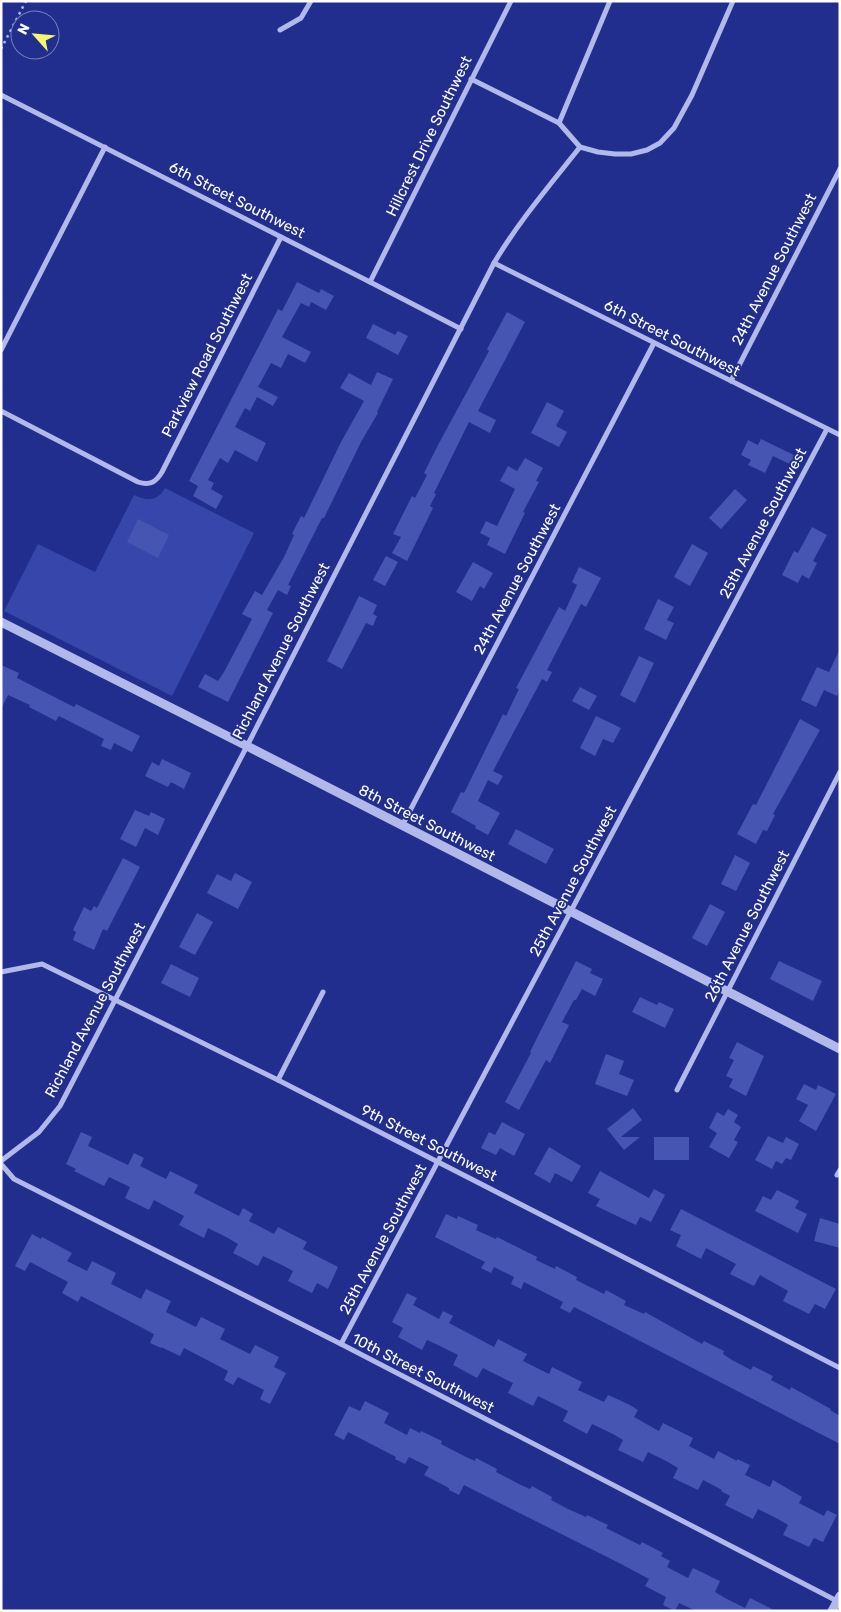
<svg xmlns="http://www.w3.org/2000/svg" width="841" height="1612" font-family="Rubik,sans-serif">
<rect width="100%" height="100%" fill="#222e8d"/>
<path fill="#3646aa" d="M165,488L254,533L172,696L4,611L38,544L95,572L134,495C147,501 157,502 165,488Z"/>
<g fill="#4654b2">
<path d="M297,282L319,293L321,289L334,296L326,310L311,302L309,307L301,303L282,337L311,352L305,363L288,354L281,368L271,363L258,387L278,397L273,406L257,397L250,411L245,408L235,427L266,443L257,462L235,450L228,463L220,458L208,480L214,483L211,489L223,496L216,509L193,496L198,486L189,481L278,309L282,311Z"/>
<path d="M507,312L525,322L478,411L496,420L490,433L469,422L434,493L436,494L430,506L433,508L407,561L392,553L401,537L393,534L412,496L415,498L427,475L424,473L438,445L489,351L487,349Z"/>
<path d="M373,324L395,335L398,331L408,336L398,355L366,338Z"/>
<path d="M377,372L393,379L377,412L378,413L361,442L324,518H322L288,585L291,586L287,595L278,590L267,610L273,613L228,702L198,687L205,674L218,681L224,672L252,619L242,614L255,591L262,595L284,557L294,535L292,534L301,516L304,518L341,442L364,401L340,388L349,373L371,385Z"/>
<path d="M547,402L564,411L556,426L567,432L559,447L531,433Z"/>
<path d="M761,439L800,458L796,467L773,456L765,473L748,465L751,460L741,455L748,440L758,445Z"/>
<path d="M525,458L543,468L536,481L539,482L523,512L525,513L505,554L487,545L490,538L480,533L486,521L497,526L515,489L500,481L508,466L517,471Z"/>
<path d="M735,489L747,500L721,529L709,518Z"/>
<path d="M138,519L169,535L158,558L127,542Z"/>
<path d="M812,527L827,535L813,561L817,563L809,579L802,575L798,583L782,575L794,551L798,553Z"/>
<path d="M692,544L708,553L690,586L674,577Z"/>
<path d="M386,556L398,562L385,586L373,580Z"/>
<path d="M473,562L493,573L484,589L480,586L472,601L456,592Z"/>
<path d="M579,567L601,578L586,607L581,604L547,670L552,672L547,682L542,679L493,771L503,776L498,785L488,780L478,801L500,813L488,835L475,828L476,826L451,812L461,792L464,793L503,714L506,716L519,689L516,688L559,607L565,611L577,585L572,582Z"/>
<path d="M359,596L377,605L373,614L377,616L373,626L366,623L342,669L327,661Z"/>
<path d="M658,599L674,607L667,620L674,623L666,640L644,629Z"/>
<path d="M840,649V690L837,696L824,690L816,707L801,700L817,667L829,672Z"/>
<path d="M639,656L654,663L635,703L620,695Z"/>
<path d="M1,665L19,673L17,678L74,707L76,704L140,736L132,752L114,743L111,750L101,746L104,739L59,716L56,721L29,707L30,705L8,695L1,709Z"/>
<path d="M580,687L597,696L589,710L572,701Z"/>
<path d="M596,716L621,728L613,743L603,739L595,756L580,748Z"/>
<path d="M800,719L820,730L773,814L775,815L767,831L763,830L756,844L737,834L753,804L756,805Z"/>
<path d="M162,759L191,773L184,789L171,782L168,787L145,776L152,762L159,766Z"/>
<path d="M135,810L149,816L151,812L165,819L158,835L145,828L136,847L120,839Z"/>
<path d="M516,829L554,849L546,864L508,844Z"/>
<path d="M735,855L750,863L736,891L721,884Z"/>
<path d="M123,858L140,867L107,931L103,929L94,950L73,940L76,932L73,930L84,907L91,911L94,906L97,908Z"/>
<path d="M235,873L252,882L238,909L207,893L217,874L231,881Z"/>
<path d="M710,904L725,912L707,946L692,938Z"/>
<path d="M197,913L213,922L195,955L179,947Z"/>
<path d="M576,961L592,969L590,973L603,979L595,996L582,989L576,1000H574L562,1022L569,1025L550,1063L546,1060L519,1110L505,1102L531,1053L530,1052L538,1036Z"/>
<path d="M779,961L822,981L813,1001L770,979Z"/>
<path d="M171,964L199,978L190,997L161,983Z"/>
<path d="M640,997L657,1005L659,1002L674,1009L665,1028L632,1012Z"/>
<path d="M737,1042L764,1056L746,1096L729,1087L733,1079L726,1076L734,1060L729,1058Z"/>
<path d="M606,1054L624,1061L619,1074L634,1080L627,1096L595,1084Z"/>
<path d="M804,1084L816,1090L818,1085L836,1094L816,1131L799,1121L808,1105L796,1099Z"/>
<path d="M633,1108L642,1120L621,1137H640L624,1150L607,1129Z"/>
<path d="M728,1109L738,1115L734,1122L741,1127L734,1140L738,1142L729,1158L709,1147L717,1133L709,1128L717,1112L724,1116Z"/>
<path d="M502,1122L525,1134L514,1156L500,1148L496,1155L481,1148L489,1132L495,1135Z"/>
<path d="M81,1132L92,1137L88,1146L128,1165L134,1153L144,1158L140,1166L166,1179L170,1171L198,1185L194,1193L239,1216L243,1208L253,1214L249,1221L274,1234L278,1227L307,1242L303,1249L338,1267L328,1289L317,1283L312,1293L288,1281L293,1271L282,1265L263,1256L258,1266L233,1253L238,1244L228,1238L208,1228L204,1238L179,1225L184,1216L165,1206L154,1200L149,1210L125,1198L130,1187L109,1177L104,1186L74,1171L76,1169L66,1164Z"/>
<path d="M768,1136L783,1143L786,1137L799,1144L791,1160L786,1158L782,1164L776,1161L772,1169L755,1160Z"/>
<rect x="654" y="1137" width="35" height="23"/>
<path d="M549,1147L581,1166L572,1182L555,1173L550,1183L534,1174Z"/>
<path d="M600,1171L649,1198L654,1189L665,1195L651,1222L640,1217L636,1225L596,1206L600,1199L588,1193Z"/>
<path d="M777,1190L799,1201L795,1208L807,1214L798,1233L755,1211L763,1196L771,1200Z"/>
<path d="M681,1209L836,1289L825,1309L815,1304L809,1314L783,1301L788,1291L760,1275L754,1286L730,1274L736,1264L706,1248L701,1259L676,1246L681,1235L670,1230Z"/>
<path d="M446,1214L457,1219L458,1216L478,1225L476,1230L496,1239L497,1237L537,1257L536,1260L555,1269L556,1266L577,1277L576,1280L604,1294L606,1290L626,1301L624,1305L644,1314L645,1312L702,1344L704,1341L724,1351L723,1354L732,1360L751,1370L753,1366L773,1376L771,1380L790,1390L791,1387L831,1409L830,1410L840,1416V1444L574,1307L570,1313L560,1308L563,1302L524,1282L521,1289L511,1284L514,1277L494,1267L491,1273L481,1268L485,1262L435,1237Z"/>
<path d="M820,1218L840,1224V1248L814,1241Z"/>
<path d="M32,1234L41,1239L42,1237L72,1253L67,1261L87,1271L92,1261L116,1273L111,1284L141,1299L146,1289L171,1301L166,1312L196,1327L201,1317L225,1329L220,1339L250,1354L255,1345L279,1357L274,1367L286,1373L270,1404L260,1399L264,1390L238,1377L233,1385L224,1380L228,1371L184,1348L180,1356L161,1347V1348L150,1343L154,1334L81,1296L78,1302L62,1293L68,1282L30,1262L25,1271L15,1266Z"/>
<path d="M407,1293L417,1298L413,1305L439,1319L443,1311L453,1316L449,1323L494,1347L498,1339L517,1349L527,1354L523,1361L549,1374L552,1367L582,1382L578,1390L604,1402L608,1395L628,1404L638,1410L634,1417L659,1431L663,1423L693,1438L689,1446L714,1459L718,1451L737,1461V1459L750,1465L745,1475L770,1487L773,1480L802,1497L799,1503L824,1516L827,1510L837,1515L823,1542L814,1538L809,1547L783,1535L788,1525L778,1519L758,1509L753,1519L725,1505L730,1496L721,1491L722,1490L703,1480L698,1490L673,1478L678,1468L668,1462L648,1452L643,1462L618,1450L623,1440L613,1434L592,1424L587,1434L563,1421L568,1411L538,1396L533,1406L508,1393L513,1383L483,1368L477,1378L453,1365L458,1355L438,1345L427,1340L422,1350L398,1337L403,1328L392,1322Z"/>
<path d="M365,1401L389,1413L384,1423L407,1435L410,1428L420,1433L421,1431L442,1441L441,1444L466,1457L475,1461L476,1458L497,1469L496,1472L521,1485L530,1489L532,1486L552,1497L551,1500L568,1509L586,1517L587,1515L608,1525L606,1528L640,1545L642,1542L663,1553L661,1556L670,1561L667,1567L688,1578L693,1568L720,1581L715,1592L725,1598L745,1608L750,1598L776,1611H696L679,1603L675,1611L663,1605L666,1597L645,1586L649,1579L619,1563L464,1485L459,1495L449,1490V1488L424,1475L429,1467L409,1457L405,1464L395,1459L396,1457L348,1432L344,1440L334,1435L349,1406L360,1411Z"/>
</g>
<g fill="none" stroke-linecap="round" stroke-linejoin="round">
<path stroke="#b1b9eb" stroke-width="2.5" stroke-dasharray="2.5 4" stroke-linecap="butt" d="M1,49L26,1"/>
<g stroke="#b1b9eb" stroke-width="5">
<path d="M280,30L301,18L311,1"/>
<path d="M471,79L559,123L580,147L598,152L615,154H631L647,150L660,143L674,128L692,95L733,1"/>
<path d="M1,95L370,282L461,329"/>
<path d="M559,123L610,1"/>
<path d="M494,263L840,435"/>
<path d="M370,282L511,1"/>
<path d="M1,350L105,147"/>
<path d="M731,381L840,169"/>
<path d="M1,411L138,482C150,486 156,482 162,472L281,237"/>
<path d="M402,826L654,343"/>
<path d="M1,972L42,964L278,1080L840,1368"/>
<path d="M278,1080L323,992"/>
<path d="M677,1090L840,772"/>
<path d="M1,1161L39,1132L60,1106L247,746L494,263C519,221 550,185 580,147"/>
<path d="M1,1164L14,1179L341,1344L837,1601"/>
<path d="M837,1175L840,1170"/>
<path d="M341,1344L827,429"/>
</g>
<g stroke="#b1b9eb" stroke-width="9">
<path d="M1,622L247,746L840,1049"/>
<path d="M832,1611L840,1596"/>
</g>
</g>
<g text-anchor="middle" stroke-width="4" stroke-linejoin="round" paint-order="stroke">
<g font-size="15" fill="#fff" stroke="#222e8d">
<text transform="translate(429 136) rotate(-64)" y="5">Hillcrest Drive Southwest</text>
<text transform="translate(237 200) rotate(27)" y="5">6th Street Southwest</text>
<text transform="translate(774 269) rotate(-63)" y="5">24th Avenue Southwest</text>
<text transform="translate(672 338) rotate(27)" y="5">6th Street Southwest</text>
<text transform="translate(207 355) rotate(-63)" y="5">Parkview Road Southwest</text>
<text transform="translate(763 523) rotate(-62)" y="5">25th Avenue Southwest</text>
<text transform="translate(517 579) rotate(-62)" y="5">24th Avenue Southwest</text>
<text transform="translate(281 651) rotate(-63)" y="5">Richland Avenue Southwest</text>
<text transform="translate(427 823) rotate(27)" y="5">8th Street Southwest</text>
<text transform="translate(573 881) rotate(-62)" y="5">25th Avenue Southwest</text>
<text transform="translate(747 926) rotate(-63)" y="5">26th Avenue Southwest</text>
<text transform="translate(95 1010) rotate(-62)" y="5">Richland Avenue Southwest</text>
<text transform="translate(429 1143) rotate(27)" y="5">9th Street Southwest</text>
<text transform="translate(383 1239) rotate(-62)" y="5">25th Avenue Southwest</text>
<text transform="translate(423 1373) rotate(27)" y="5">10th Street Southwest</text>
</g>
</g>
<rect width="841" height="1612" fill="none" stroke="#ffffff" stroke-width="5"/>
<g transform="translate(35 35) rotate(297)"><circle r="24" fill="#222e8d" stroke="#7a82bb"/>
<path d="M0-4L9 19L0 12L-9 19Z" fill="#f3f773"/>
<text y="-8" font-size="14" font-weight="bold" text-anchor="middle" fill="#ffffff">N</text>
</g>
</svg>
